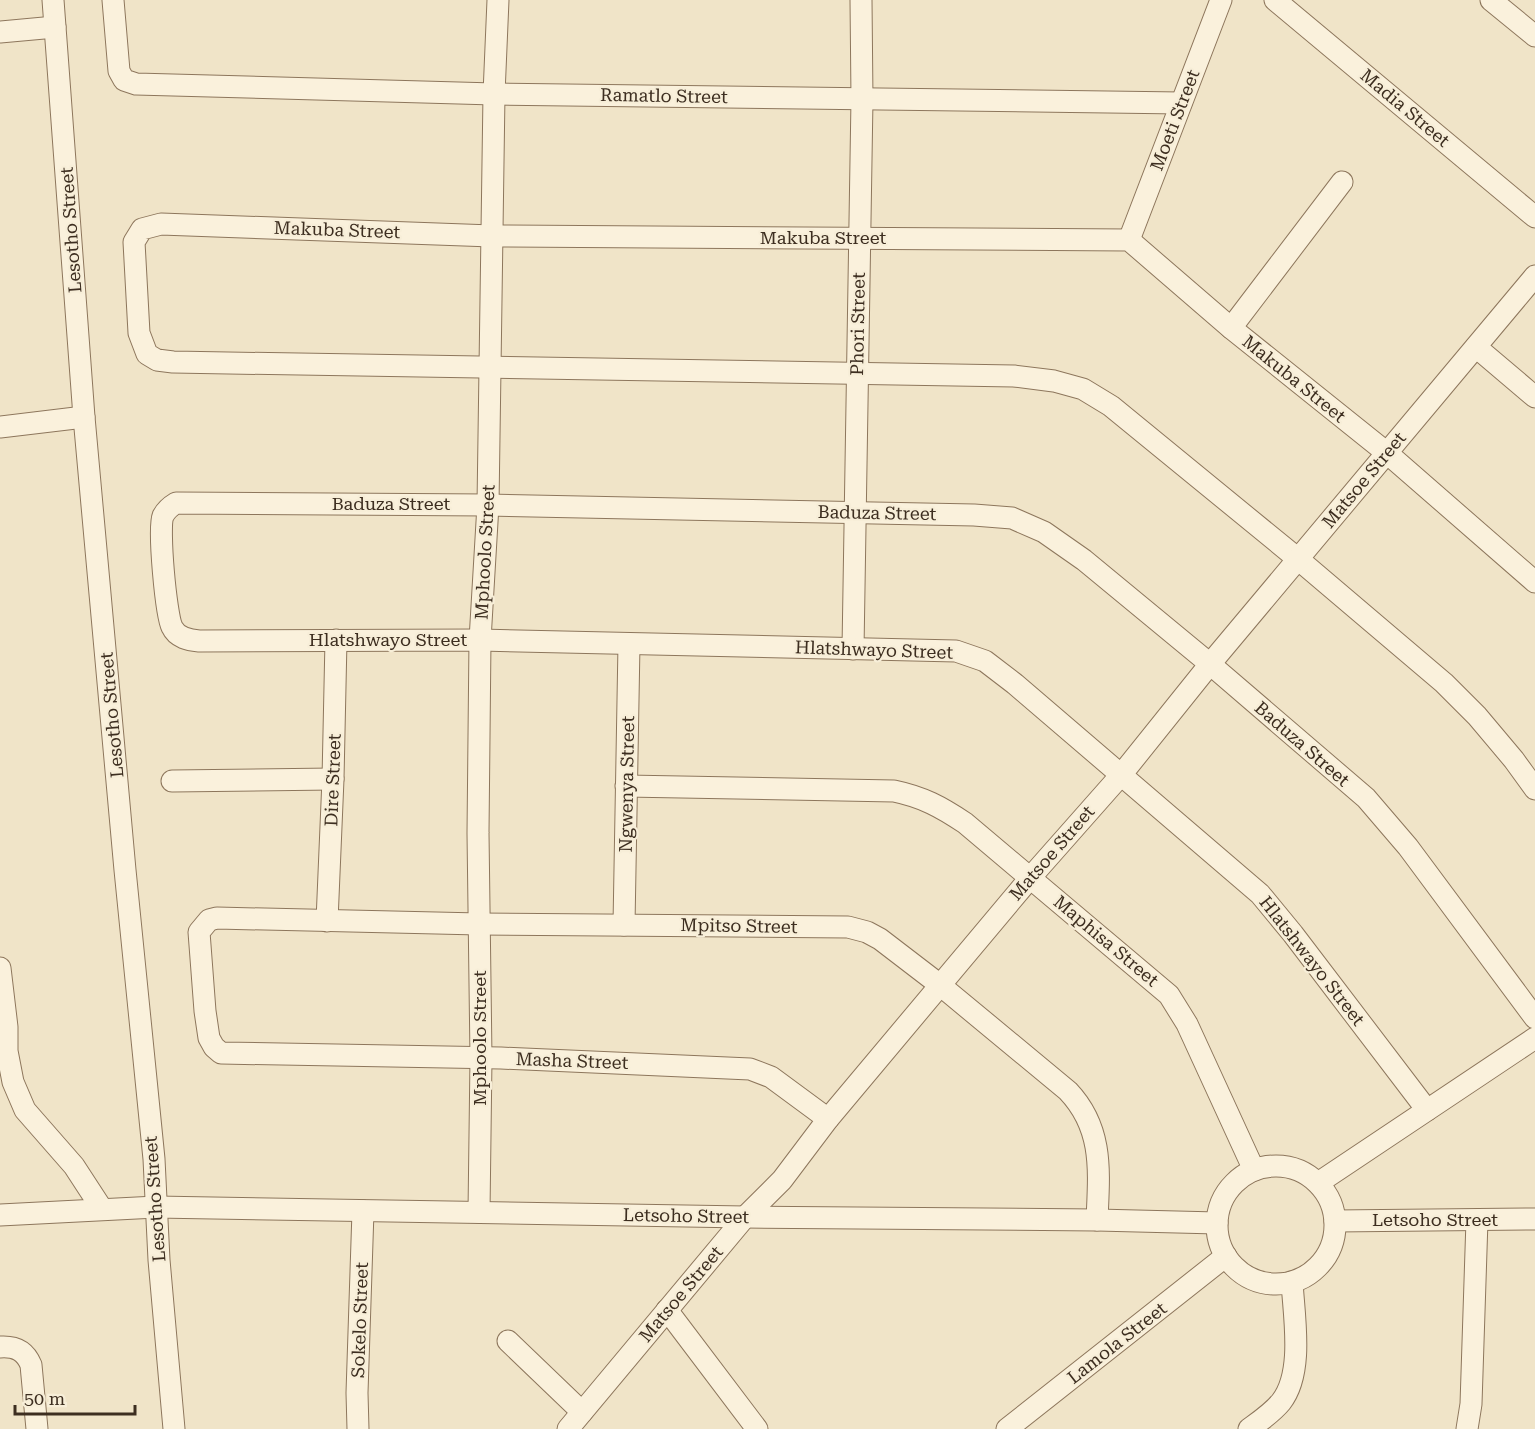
<svg xmlns="http://www.w3.org/2000/svg" width="1535" height="1429" font-family="'Roboto Serif',serif">
<rect width="100%" height="100%" fill="#f0e4c8"/>
<g fill="none" stroke-linecap="round" stroke-linejoin="round">
<defs>
<g id="minor">
<path d="M53,0L84,417L125,870L154,1159L159,1260L174,1429"/>
<path d="M113,0L119,71L124,80L136,84L494,94L1181,103"/>
<path d="M1275,0L1535,217"/>
<path d="M1491,0L1535,36"/>
<path d="M0,32L55,27"/>
<path d="M1129,240L1221,0"/>
<path d="M1231,328L1342,182"/>
<path d="M1476,347L1535,397"/>
<path d="M0,427L84,417"/>
<path d="M1535,582L1387,453L1231,328L1129,240L492,236L161,224L142,229L134,242L139,333L147,354L157,360L173,362L1014,376L1054,381L1083,389L1111,406L1298,559L1444,683L1477,716L1514,760L1535,789"/>
<path d="M853,649L862,99L861,0"/>
<path d="M172,781L333,779"/>
<path d="M626,786L894,791C923,797 941,807 965,823L1169,995L1187,1024L1254,1170"/>
<path d="M327,921L333,779L336,640"/>
<path d="M624,925L629,644"/>
<path d="M0,968L7,1027V1051L13,1082L25,1110L74,1166L102,1209"/>
<path d="M1427,1110L1293,934L1260,894L1015,684L985,661L956,651L480,640L199,641C189,640 177,638 172,627C166,615 158,528 163,516C166,510 171,506 176,503L488,505L974,515L1012,518L1044,532L1084,560L1210,664L1366,798L1408,847L1535,1018"/>
<path d="M828,1119L771,1077L750,1069L501,1058L221,1053L214,1047L209,1038L205,1011L199,932L209,920L217,918L479,924L848,927L867,932L880,939L940,985L1068,1091C1104,1129 1099,1172 1097,1220"/>
<circle cx="1276" cy="1225" r="59"/>
<path d="M1318,1183L1535,1038"/>
<path d="M479,1212L481,1058L478,833L480,640L488,505L494,94L498,0"/>
<path d="M0,1215L156,1207L745,1217L1097,1220L1217,1223"/>
<path d="M1335,1221L1535,1219"/>
<path d="M667,1310L757,1429"/>
<path d="M508,1341L582,1412"/>
<path d="M0,1347C15,1346 25,1350 31,1365L37,1429"/>
<path d="M358,1429L357,1393L363,1211"/>
<path d="M568,1429L745,1217L782,1180L828,1119L1030,878L1121,775L1210,664L1535,276"/>
<path d="M1007,1429L1226,1256"/>
<path d="M1249,1429C1260,1421 1272,1413 1281,1402C1304,1373 1294,1317 1292,1282"/>
<path d="M1467,1429L1471,1404L1477,1220"/>
</g>
</defs>
<use href="#minor" stroke="#8d765c" stroke-width="23"/>
<use href="#minor" stroke="#faf1dc" stroke-width="21"/>
</g>
<g text-anchor="middle" stroke-width="4.5" stroke-linejoin="round" paint-order="stroke">
<g font-size="18" fill="#3d2e20" stroke="#f7eed8">
<text transform="translate(664 96) rotate(1)" y="6">Ramatlo Street</text>
<text transform="translate(1405 108) rotate(40)" y="6">Madia Street</text>
<text transform="translate(1175 120) rotate(-69)" y="6">Moeti Street</text>
<text transform="translate(71 230) rotate(-94)" y="6">Lesotho Street</text>
<text transform="translate(337 230) rotate(2)" y="6">Makuba Street</text>
<text x="823" y="244">Makuba Street</text>
<text transform="translate(858 324) rotate(-89)" y="6">Phori Street</text>
<text transform="translate(1294 379) rotate(39)" y="6">Makuba Street</text>
<text transform="translate(1364 480) rotate(-50)" y="6">Matsoe Street</text>
<text x="391" y="510">Baduza Street</text>
<text transform="translate(877 513) rotate(1)" y="6">Baduza Street</text>
<text transform="translate(485 552) rotate(-87)" y="6">Mphoolo Street</text>
<text x="388" y="646">Hlatshwayo Street</text>
<text transform="translate(874 650) rotate(2)" y="6">Hlatshwayo Street</text>
<text transform="translate(112 715) rotate(-95)" y="6">Lesotho Street</text>
<text transform="translate(1302 744) rotate(41)" y="6">Baduza Street</text>
<text transform="translate(333 780) rotate(-88)" y="6">Dire Street</text>
<text transform="translate(627 784) rotate(-89)" y="6">Ngwenya Street</text>
<text transform="translate(1052 853) rotate(-49)" y="6">Matsoe Street</text>
<text transform="translate(739 926) rotate(1)" y="6">Mpitso Street</text>
<text transform="translate(1106 941) rotate(40)" y="6">Maphisa Street</text>
<text transform="translate(1312 961) rotate(52)" y="6">Hlatshwayo Street</text>
<text transform="translate(480 1038) rotate(-90)" y="6">Mphoolo Street</text>
<text transform="translate(572 1061) rotate(2)" y="6">Masha Street</text>
<text transform="translate(155 1199) rotate(-94)" y="6">Lesotho Street</text>
<text transform="translate(686 1216) rotate(1)" y="6">Letsoho Street</text>
<text x="1435" y="1226">Letsoho Street</text>
<text transform="translate(681 1294) rotate(-50)" y="6">Matsoe Street</text>
<text transform="translate(360 1320) rotate(-88)" y="6">Sokelo Street</text>
<text transform="translate(1117 1343) rotate(-38)" y="6">Lamola Street</text>
</g>
</g>
<path d="M15 1405v9h120v-9" fill="none" stroke="#3d2e20" stroke-width="3"/>
<text x="24" y="1405" font-size="18" fill="#3d2e20" stroke="#f7eed8" stroke-width="4.5" paint-order="stroke">50 m</text>
</svg>
